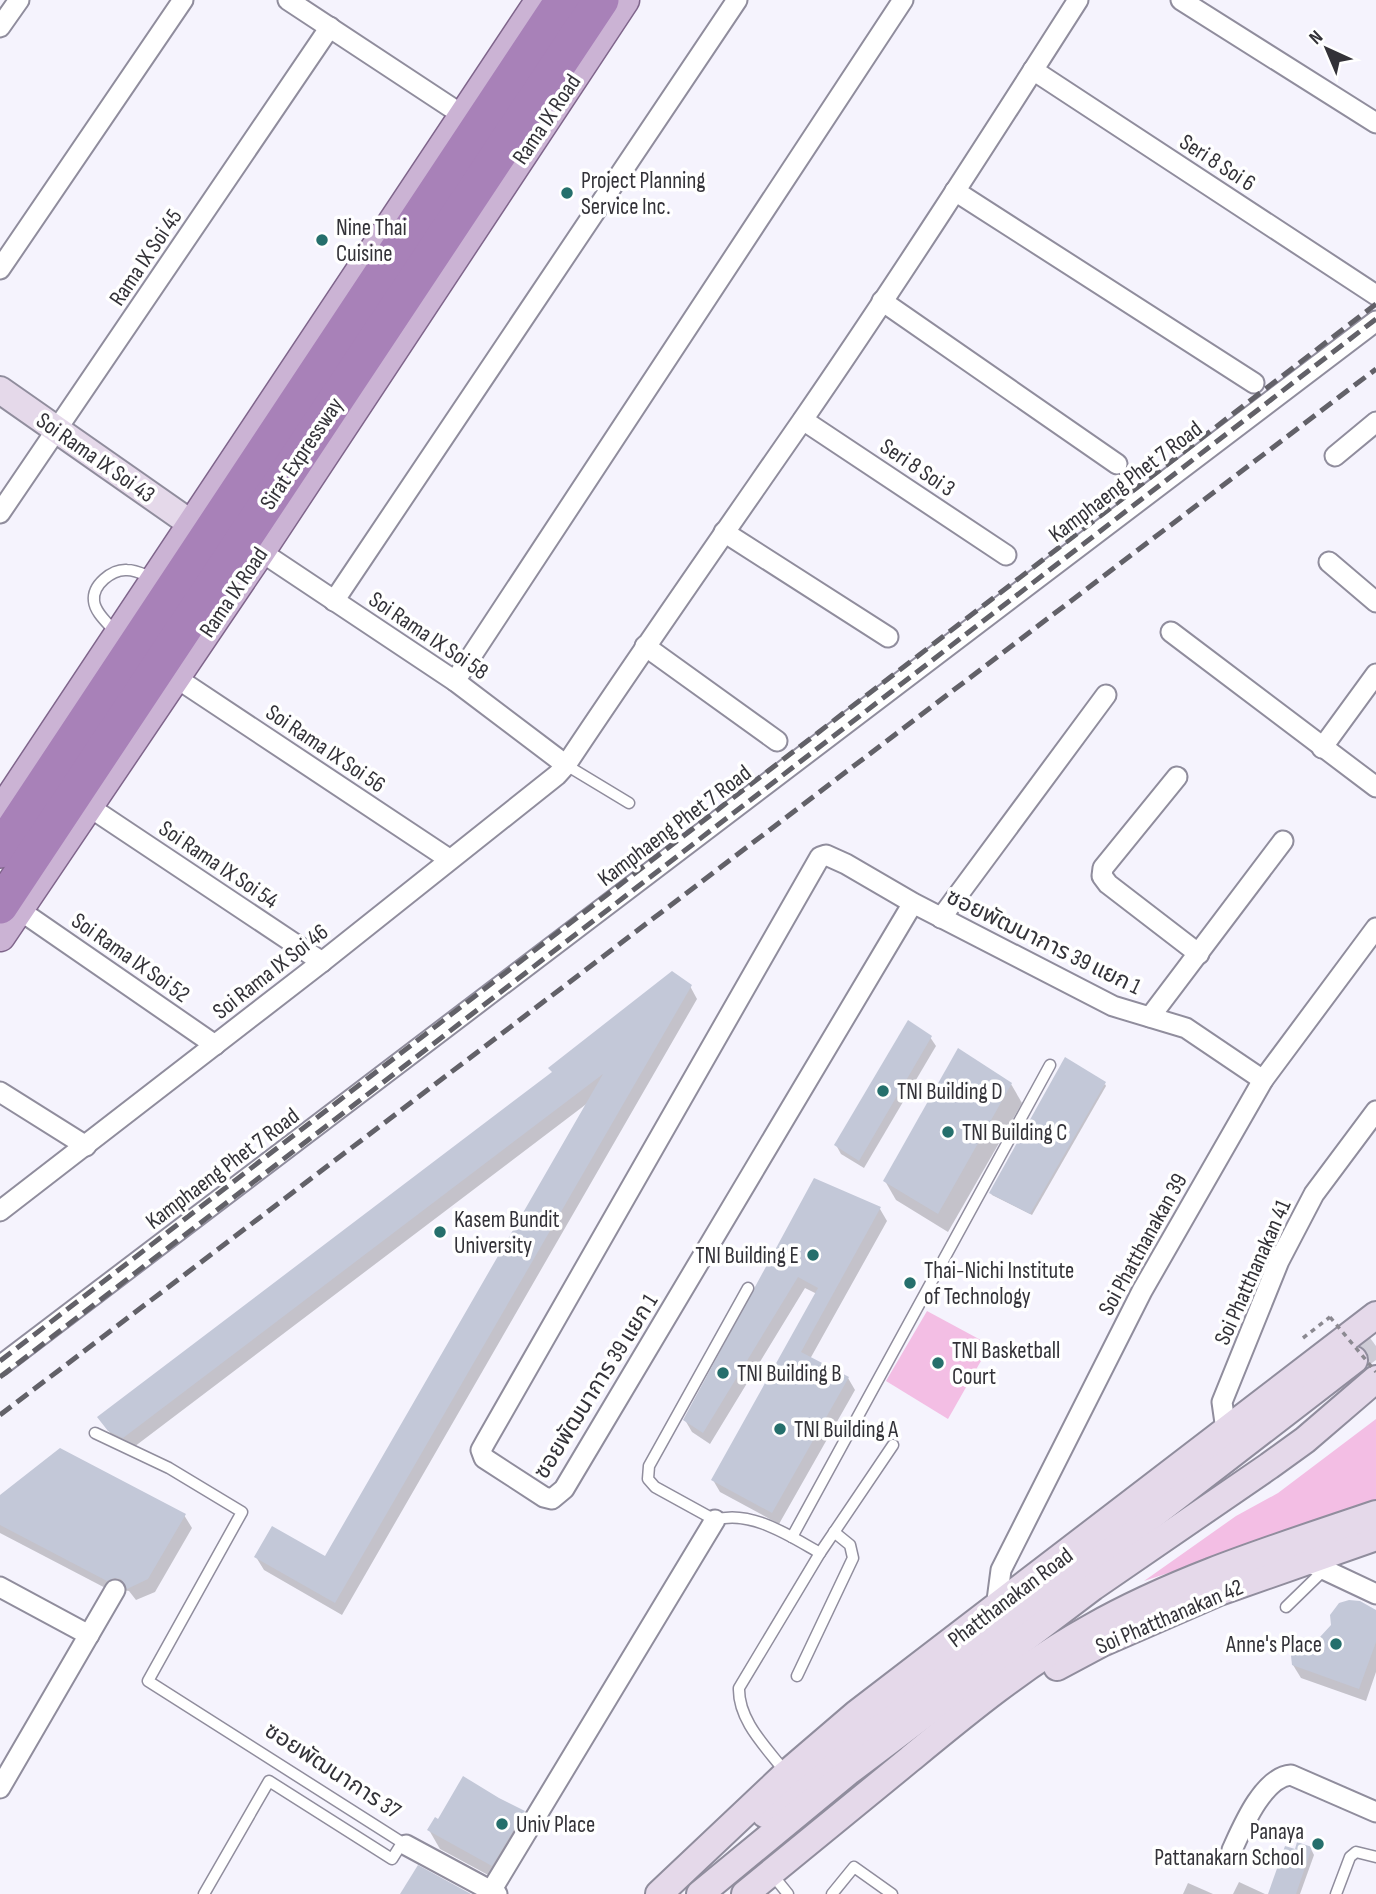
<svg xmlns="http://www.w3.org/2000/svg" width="1376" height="1894" font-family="'Sofia Sans Condensed','Noto Sans Thai',sans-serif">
<rect width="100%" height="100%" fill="#f5f3fd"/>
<g fill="#f3bee4">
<path d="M927,1311L990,1345L948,1419L886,1381Z"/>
<path d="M1376,1419V1505L1144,1581L1236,1516L1278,1493Z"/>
</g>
<g fill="#0003">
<path d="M690,986L697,999L342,1615L264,1570L256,1557L326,1559L589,1102L130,1450L117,1443L100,1418Z"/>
<path d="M930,1037L936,1046L864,1168L841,1154L836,1145Z"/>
<path d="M1011,1084L1022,1103L948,1232L896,1200L885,1181Z"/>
<path d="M1105,1084L1106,1086L1032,1215L992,1195L991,1193Z"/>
<path d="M815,1180L880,1209L887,1221L810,1359L848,1378L855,1390L779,1524L720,1492L713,1480L817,1294L805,1288L710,1444L692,1432L685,1420Z"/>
<path d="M0,1497L184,1515L192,1528L155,1592L136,1600L129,1591L122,1590L115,1593L0,1533Z"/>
<path d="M1376,1612V1672L1366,1701L1301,1678L1293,1665L1321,1638Z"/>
<path d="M524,1812L535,1831L503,1883L440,1849L429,1830Z"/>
<path d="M1311,1849L1314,1855L1300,1894H1275L1296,1851Z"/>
<path d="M1239,1882L1265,1894H1233Z"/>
<path d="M1188,1883L1213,1894H1183Z"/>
</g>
<g fill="#c3c8d8">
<path d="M672,971L692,985L335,1603L254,1557L272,1526L325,1556L603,1074L123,1438L108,1431L97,1417L552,1072L548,1068Z"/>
<path d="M908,1020L932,1036L859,1161L834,1145Z"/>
<path d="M958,1048L1012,1083L938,1214L883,1181Z"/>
<path d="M1065,1057L1106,1082L1030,1214L989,1193Z"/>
<path d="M814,1178L881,1207L801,1352L849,1377L772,1513L711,1480L818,1288L798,1277L703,1433L683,1420Z"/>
<path d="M60,1448L186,1514L148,1579L127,1589L121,1579L114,1578L107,1581L0,1525V1495Z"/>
<path d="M1349,1600L1360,1601L1376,1610V1642L1359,1689L1292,1665L1291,1656L1294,1646L1300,1640L1320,1637L1331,1625L1330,1615L1339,1603Z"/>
<path d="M463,1776L499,1798L525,1811L492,1866L427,1830L435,1817L438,1819Z"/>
<path d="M1297,1842L1312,1847L1296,1894H1268L1285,1846L1295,1849Z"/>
<path d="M418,1865L471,1894H400Z"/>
</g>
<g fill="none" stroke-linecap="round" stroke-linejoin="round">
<path stroke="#ceccd6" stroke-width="26" stroke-dasharray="26 13" stroke-linecap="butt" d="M1354,1360L1376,1344"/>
<defs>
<g id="lane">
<path d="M116,633C109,624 95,613 94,601C92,585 112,569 127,570C136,570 145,575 153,578"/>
<path d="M566,765L629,803"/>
<path d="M748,1288L649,1466L648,1479L655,1487L715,1520C750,1509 790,1536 820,1553"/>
<path d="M95,1433L169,1468L242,1512L148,1681L406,1845"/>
<path d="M792,1537L1050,1065"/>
<path d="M1286,1607L1324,1570"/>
<path d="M797,1676L853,1558L850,1545L834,1532"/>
<path d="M786,1773C767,1748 738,1721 739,1688L820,1553L893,1445"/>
<path d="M771,1873L788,1894"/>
<path d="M204,1894L269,1781L392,1859L402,1843"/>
<path d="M832,1894L854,1867L892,1894"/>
<path d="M1336,1894L1350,1857L1356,1852L1376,1857"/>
</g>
<g id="street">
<path d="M288,0L464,116"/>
<path d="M1181,0L1376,123"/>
<path d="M0,27L19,0"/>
<path d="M1033,70L1376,295"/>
<path d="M955,191L1254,383"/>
<path d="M0,269L183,0"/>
<path d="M882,301L1117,464"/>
<path d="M803,420L1006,555"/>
<path d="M1335,456L1376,422"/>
<path d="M0,513L330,27"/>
<path d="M724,532L888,637"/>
<path d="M260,551L455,681L566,765"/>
<path d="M1329,562L1376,602"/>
<path d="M334,601L737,0"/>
<path d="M1171,632L1376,787"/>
<path d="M645,646L777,741"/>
<path d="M175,677L449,859"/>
<path d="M455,681L903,0"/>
<path d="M1322,748L1376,674"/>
<path d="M1177,777L1103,868L1102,876L1108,884L1199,954"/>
<path d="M88,806L322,962"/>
<path d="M913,903L564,1489L552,1499L544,1497L484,1458L481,1450L486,1441L820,857L826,855L846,864L913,903L1113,1006L1186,1028L1263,1080"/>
<path d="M18,909L215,1045"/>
<path d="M941,918L1106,695"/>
<path d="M1150,1017L1283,841"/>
<path d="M0,1092L86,1146"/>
<path d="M0,1211L322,962L557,775L566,765C643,649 723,535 802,421C897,283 988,141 1078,0"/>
<path d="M0,1366L1376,321"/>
<path d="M1226,1430L1222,1402L1279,1261L1314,1194L1376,1111"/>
<path d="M1308,1562L1376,1594"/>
<path d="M0,1587L89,1635"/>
<path d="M996,1608L1001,1570L1142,1291L1263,1080L1376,928"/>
<path d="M0,1788L115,1590"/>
<path d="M406,1845L497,1894"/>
<path d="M1232,1850C1242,1828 1263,1777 1291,1775L1376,1812"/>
<path d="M491,1891L715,1520"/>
</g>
<g id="secondary">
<path d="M0,390L193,525"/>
<path d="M1057,1667L1102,1643L1219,1592L1376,1537"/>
<path d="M765,1814L1354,1360"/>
<path d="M659,1894L786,1774L856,1714L1376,1315"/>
<path d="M700,1894L848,1772L1093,1587L1269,1466L1305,1440L1376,1379"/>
<path d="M745,1894C800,1849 855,1804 910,1759C967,1712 1025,1664 1090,1628C1180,1577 1279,1547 1376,1514"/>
</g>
<g id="primary">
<path d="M0,814L541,0"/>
<path d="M0,936L260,551L624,0"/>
</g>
<g id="highway">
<path d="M0,850L563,0"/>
<path d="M0,906L601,0"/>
</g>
</defs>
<use href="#lane" stroke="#908d9d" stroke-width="13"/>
<use href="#street" stroke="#908d9d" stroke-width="23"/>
<use href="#secondary" stroke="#908d9d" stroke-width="30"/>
<use href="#primary" stroke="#7f658b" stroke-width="33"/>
<use href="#highway" stroke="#7f658b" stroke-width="38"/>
<path stroke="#8b8991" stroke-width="3.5" stroke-dasharray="5 5" stroke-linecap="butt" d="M1303,1338L1330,1317"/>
<use href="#lane" stroke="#fff" stroke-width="10"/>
<use href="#street" stroke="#fff" stroke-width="19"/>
<use href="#secondary" stroke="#e5d9ea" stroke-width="26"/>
<use href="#primary" stroke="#cbb3d4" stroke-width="30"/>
<use href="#highway" stroke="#a881b8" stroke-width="35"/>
<g stroke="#626168" stroke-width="5" stroke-dasharray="14 7" stroke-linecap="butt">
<path d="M0,1361L1376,304"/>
<path d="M0,1377L1376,319"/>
<path d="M0,1415L1376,369"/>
</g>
<path stroke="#8b8991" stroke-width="3.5" stroke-dasharray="5 5" stroke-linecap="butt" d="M1330,1317L1376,1372"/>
</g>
<g fill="#256f6c" stroke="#fff" stroke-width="2.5">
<circle cx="567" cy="193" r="7"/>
<circle cx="322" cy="240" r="7"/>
<circle cx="883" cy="1091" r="7"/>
<circle cx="948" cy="1132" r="7"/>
<circle cx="440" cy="1232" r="7"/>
<circle cx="813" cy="1255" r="7"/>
<circle cx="910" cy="1283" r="7"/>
<circle cx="938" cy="1363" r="7"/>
<circle cx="723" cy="1373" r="7"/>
<circle cx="780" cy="1429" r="7"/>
<circle cx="1336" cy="1644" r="7"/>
<circle cx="502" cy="1824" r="7"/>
<circle cx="1318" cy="1844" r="7"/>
</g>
<g text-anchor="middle" stroke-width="7" stroke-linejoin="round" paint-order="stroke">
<g font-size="23" fill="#333238" stroke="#fff">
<text transform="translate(546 119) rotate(-56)" y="8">Rama IX Road</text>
<text transform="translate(1218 162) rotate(33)" y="8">Seri 8 Soi 6</text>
<text transform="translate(145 257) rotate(-56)" y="8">Rama IX Soi 45</text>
<text transform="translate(301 453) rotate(-56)" y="8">Sirat Expressway</text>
<text transform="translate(96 457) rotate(35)" y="8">Soi Rama IX Soi 43</text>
<text transform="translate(918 467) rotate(34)" y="8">Seri 8 Soi 3</text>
<text transform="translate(1125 481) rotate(-37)" y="8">Kamphaeng Phet 7 Road</text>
<text transform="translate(233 592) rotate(-56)" y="8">Rama IX Road</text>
<text transform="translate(429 635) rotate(34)" y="8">Soi Rama IX Soi 58</text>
<text transform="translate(326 748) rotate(34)" y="8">Soi Rama IX Soi 56</text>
<text transform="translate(674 825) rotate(-37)" y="8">Kamphaeng Phet 7 Road</text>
<text transform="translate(219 864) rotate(34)" y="8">Soi Rama IX Soi 54</text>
<text transform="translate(1044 941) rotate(26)" y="8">ซอยพัฒนาการ 39 แยก 1</text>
<text transform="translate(131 957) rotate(35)" y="8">Soi Rama IX Soi 52</text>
<text transform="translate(270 971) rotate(-38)" y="8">Soi Rama IX Soi 46</text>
<text transform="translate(222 1168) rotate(-37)" y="8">Kamphaeng Phet 7 Road</text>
<text transform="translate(1142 1244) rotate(-61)" y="8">Soi Phatthanakan 39</text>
<text transform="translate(1252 1272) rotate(-66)" y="8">Soi Phatthanakan 41</text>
<text transform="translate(595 1386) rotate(-58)" y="8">ซอยพัฒนาการ 39 แยก 1</text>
<text transform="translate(1010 1597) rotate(-37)" y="8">Phatthanakan Road</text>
<text transform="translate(1169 1616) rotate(-23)" y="8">Soi Phatthanakan 42</text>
<text transform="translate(333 1770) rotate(33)" y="8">ซอยพัฒนาการ 37</text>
</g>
<g font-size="23" fill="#333238" stroke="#fff" text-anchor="start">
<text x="581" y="188">Project Planning<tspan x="581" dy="26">Service Inc.</tspan></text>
<text x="336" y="235">Nine Thai<tspan x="336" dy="26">Cuisine</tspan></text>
<text x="897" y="1099">TNI Building D</text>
<text x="962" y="1140">TNI Building C</text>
<text x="454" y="1227">Kasem Bundit<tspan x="454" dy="26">University</tspan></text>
<text x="799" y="1263" text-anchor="end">TNI Building E</text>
<text x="924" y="1278">Thai-Nichi Institute<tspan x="924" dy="26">of Technology</tspan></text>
<text x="952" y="1358">TNI Basketball<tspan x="952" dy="26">Court</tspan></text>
<text x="737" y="1381">TNI Building B</text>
<text x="794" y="1437">TNI Building A</text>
<text x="1322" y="1652" text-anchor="end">Anne's Place</text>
<text x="516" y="1832">Univ Place</text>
<text x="1304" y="1839" text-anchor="end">Panaya<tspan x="1304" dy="26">Pattanakarn School</tspan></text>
</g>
</g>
<g transform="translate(1327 49) rotate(316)" stroke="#ffffff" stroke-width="5" paint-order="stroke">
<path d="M0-5L12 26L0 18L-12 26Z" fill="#333238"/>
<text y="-10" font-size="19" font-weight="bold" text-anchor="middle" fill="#333238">N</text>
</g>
</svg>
